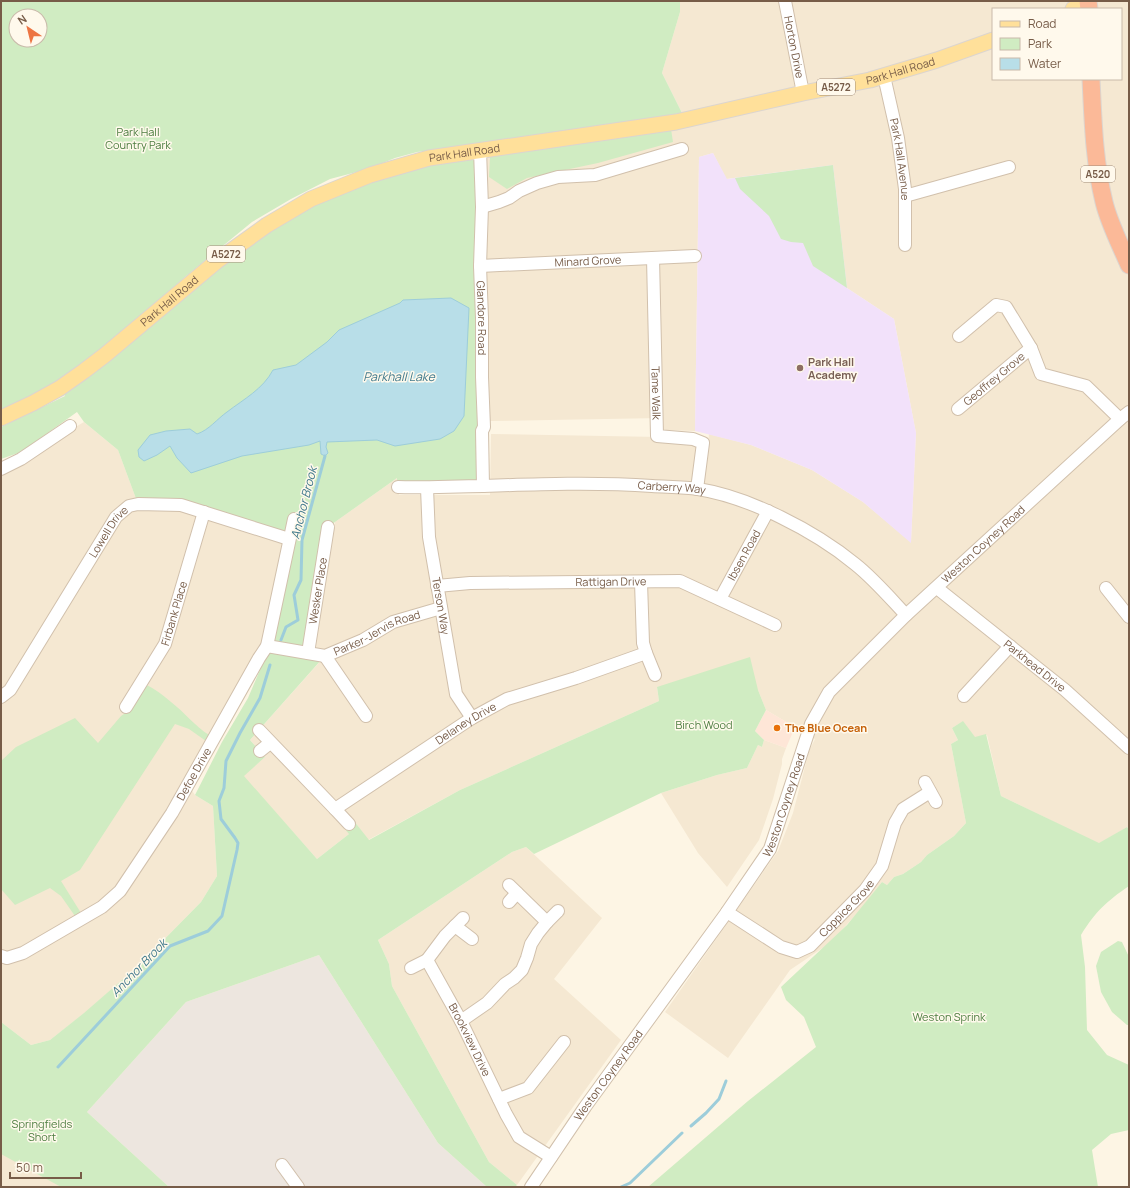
<svg xmlns="http://www.w3.org/2000/svg" width="1130" height="1188" font-family="Manrope,sans-serif">
<rect width="100%" height="100%" fill="#fdf5e4"/>
<g fill="#f5e8d2" fill-rule="evenodd">
<path d="M680,1H1129V830L1127,827L1099,844L1001,796L987,735L975,738L962,722L952,728L958,740L951,744L966,823L954,836L927,855L921,862L903,874L894,877L887,885L882,882L861,909L830,943L790,970L728,1058L665,1012L778,851L793,813L809,751L815,739L766,710L758,690L657,688L659,701L460,790L368,840L354,821L349,834L317,859L243,776L265,757L250,740L325,656L316,649L317,630L335,522L397,478L399,495H490L491,434L660,437L701,442L704,483L709,434L751,445L812,470L863,502L911,542L916,433L894,319L847,288L833,165L726,179L713,153L699,157L695,431L662,430L661,418L490,421L480,150L687,119L682,113L662,73L680,12ZM993,9H1121V79H993Z"/>
<path d="M84,422L118,450L138,504L181,505L289,539L267,646L188,785L195,795L213,806L217,876L201,902L138,966L86,1012L50,1040L31,1045L1,1022V466L21,459Z"/>
<path d="M764,740L786,748L782,759V764L773,799L759,840L727,887L698,853L661,793L717,775L747,768L758,745L762,747Z"/>
<path d="M526,847L602,918L554,979L621,1040L517,1185L489,1162L392,986L389,964L378,940L512,852Z"/>
<path d="M1,1148L55,1183L61,1187H1Z"/>
</g>
<path fill="#fee6d7" d="M766,710L795,727L786,748L764,740L755,731Z"/>
<path fill="#ede6df" d="M319,955L438,1143L487,1187H169L87,1112L186,1002Z"/>
<path fill="#f2e1fa" d="M713,153L727,179L833,165L847,288L894,319L916,433L911,543L863,502L812,470L751,445L695,431L699,157Z"/>
<g fill="#d0ecc2" fill-rule="evenodd">
<path d="M1,1H680V12L662,73L682,113L504,141L417,152L395,158L368,169L330,179L291,199L252,222L185,277L101,352L48,387L11,407L1,411ZM16,16H40V40H16Z"/>
<path d="M671,129L673,142L598,163L527,178L507,189L489,177L490,157L500,154Z"/>
<path d="M480,150L483,486L397,484V478L328,527L308,653L267,646L290,539L181,505L138,504L118,450L84,422L77,412L21,452L1,459V427L65,396L60,388L213,264L338,187Z"/>
<path d="M833,165L847,288L813,266L803,243L791,242L781,239L769,216L740,189L735,178Z"/>
<path d="M268,651L322,659L250,740L265,757L244,776L317,859L349,834L344,828L354,821L369,840L460,790L659,701L657,687L750,657L758,690L766,710L755,731L764,740L762,747L758,745L747,768L717,775L661,793L534,854L526,847L512,852L378,940L389,964L392,986L489,1162L517,1185L515,1187H487L438,1143L319,955L186,1002L87,1112L169,1187H61L1,1154V1022L31,1045L50,1040L84,1013L138,966L201,902L217,876L213,806L195,795L222,742L248,698Z"/>
<path d="M145,684C155,689 163,695 171,702C184,712 195,726 209,735L206,741L189,729L175,724L80,870L61,881L81,913L75,916L61,896L50,888L15,905L1,889V761L16,747L75,718L98,743L121,716L127,712Z"/>
<path d="M963,721L975,737L986,734L1001,796L1099,843L1127,827L1129,830V886C1107,901 1095,912 1081,935L1085,967L1087,1030L1107,1055L1129,1065V1130L1111,1134L1092,1150L1098,1187H648L748,1101L816,1047L804,1017L786,1000L781,987L847,925L882,882L887,885L894,877L903,874L921,862L927,855L954,836L966,823L951,744L958,740L952,728Z"/>
<path d="M1118,941L1122,942L1129,957V1025H1127L1112,1012L1101,992L1096,966L1101,952Z"/>
</g>
<path fill="#b8dee8" stroke="#9dcdda" d="M451,298L469,308L464,416L454,431L440,439L395,446L377,440L327,442L326,447L328,453L325,456L321,454L320,441L309,445L242,456L191,473L177,458L170,446L157,455L144,461L139,457L138,450L150,435L166,431L190,429L197,434C209,430 217,419 227,412C244,399 263,389 273,370L296,365L327,342L339,330L400,303L403,300Z"/>
<g fill="none" stroke-linecap="round" stroke-linejoin="round">
<g stroke="#9dcdda" stroke-width="3">
<path d="M281,640L286,627L298,620L294,595L301,580L302,540L325,456"/>
<path d="M58,1067L170,946L208,931L222,916L237,850L238,843L235,838L221,819L219,801L224,788L226,761L240,733L260,698L270,665"/>
<path d="M691,1126L706,1113L719,1099L726,1081"/>
<path d="M621,1187L630,1183L682,1133"/>
</g>
<defs>
<g id="minor">
<path id="s1" d="M785,1L803,93"/>
<path id="s2" d="M884,76L898,138L905,189V245"/>
<path id="s3" d="M480,150L482,207L480,266L482,318V377L484,427L482,431L483,486"/>
<path d="M905,196L1009,167"/>
<path d="M482,207L499,202L509,198L519,191L537,183L558,177L595,175L682,149"/>
<path id="s4" d="M653,258L657,436L693,439L703,443L697,489"/>
<path id="s5" d="M480,266L695,256"/>
<path d="M959,336L996,305L1006,307L1031,348L1041,374L1086,386L1120,419"/>
<path id="s6" d="M958,409L1031,348"/>
<path d="M1,469L21,459L70,426"/>
<path id="s7" d="M398,487C426,488 454,486 483,486C539,484 596,482 652,486C667,487 683,487 698,489C749,497 815,531 855,564C874,579 890,598 906,615"/>
<path id="s8" d="M427,488L429,537L456,694L472,718"/>
<path id="s9" d="M437,586L470,583L680,581L775,625"/>
<path id="s10" d="M937,588L1065,690L1129,748"/>
<path d="M1106,588L1129,617"/>
<path id="s11" d="M720,599L768,511"/>
<path id="s12" d="M267,646L325,656L363,640L393,622L441,608"/>
<path id="s13" d="M308,653L328,527"/>
<path d="M646,653L655,675"/>
<path d="M325,656L366,716"/>
<path d="M964,696L1010,646"/>
<path id="s14" d="M1,697L10,690L116,517L129,506L138,504L181,505L289,539"/>
<path id="s15" d="M126,707L165,644L204,512"/>
<path id="s16" d="M259,730L335,809L472,718L507,699L576,678L646,653L643,643L641,582"/>
<path d="M260,751L270,743"/>
<path d="M925,782L936,802"/>
<path d="M335,809L349,824"/>
<path d="M509,902L517,893"/>
<path id="s17" d="M727,912L781,947L797,952L810,946L865,890L882,866L895,823L903,809L930,792"/>
<path id="s18" d="M463,918L445,936L427,960L461,1021L506,1114L519,1137L551,1157"/>
<path d="M547,922L558,911"/>
<path d="M455,926L472,939"/>
<path id="s19" d="M1,956L7,958L23,953L102,907L120,891L172,813L259,658L267,646L294,519"/>
<path d="M411,968L427,960"/>
<path d="M461,1021L487,1003L505,984L514,978L522,970L527,958L531,944L538,933L547,922L509,885"/>
<path d="M499,1099L528,1088L564,1042"/>
<path d="M282,1165L298,1187"/>
<path id="s20" d="M531,1187L585,1107L727,912L770,849L811,724L829,692L906,615L1120,419L1129,412"/>
</g>
<g id="major">
<path d="M1073,9L1088,3"/>
<path id="s21" d="M1,418L33,403L60,388L84,371L105,355L217,261L267,225L311,199L370,175L429,158L676,122L803,93L870,80L937,60L993,40"/>
</g>
<g id="highway">
<path d="M1088,1L1089,9"/>
<path d="M1091,79C1093,120 1094,161 1104,202C1109,223 1120,244 1129,265"/>
</g>
</defs>
<use href="#minor" stroke="#d1c0ac" stroke-width="14"/>
<use href="#major" stroke="#dcd5cf" stroke-width="17"/>
<use href="#highway" stroke="#dcd5cf" stroke-width="19"/>
<use href="#minor" stroke="#fff" stroke-width="12"/>
<use href="#major" stroke="#ffe09a" stroke-width="15"/>
<use href="#highway" stroke="#fbb998" stroke-width="17"/>
</g>
<circle fill="#8d6e63" stroke="#fff9ec" stroke-width="1.5" cx="800" cy="368" r="4"/>
<circle fill="#e8710a" stroke="#fff9ec" stroke-width="1.5" cx="777" cy="728" r="4"/>
<g text-anchor="middle" stroke-width="3" stroke-linejoin="round" paint-order="stroke">
<g fill="#fff9ec" stroke="#a08b79" stroke-width="1">
<rect x="817" y="79" width="38" height="16" rx="3"/>
<rect x="1081" y="166" width="34" height="16" rx="3"/>
<rect x="207" y="246" width="38" height="16" rx="3"/>
</g>
<g font-size="10" font-weight="bold" fill="#775c48">
<text x="836" y="91">A5272</text>
<text x="1098" y="178">A520</text>
<text x="226" y="258">A5272</text>
</g>
<g font-size="11" fill="#775c48" stroke="#fff9ec">
<text dy="4" stroke="none"><textPath href="#s1" startOffset="47">Horton Drive</textPath></text>
<text dy="4" stroke="none"><textPath href="#s21" startOffset="986">Park Hall Road</textPath></text>
<text dy="4" stroke="none"><textPath href="#s21" startOffset="542">Park Hall Road</textPath></text>
<text dy="4" stroke="none"><textPath href="#s2" startOffset="85">Park Hall Avenue</textPath></text>
<text dy="4" stroke="none"><textPath href="#s5" startOffset="108">Minard Grove</textPath></text>
<text dy="4" stroke="none"><textPath href="#s21" startOffset="206">Park Hall Road</textPath></text>
<text dy="4" stroke="none"><textPath href="#s3" startOffset="168">Glandore Road</textPath></text>
<text dy="4" stroke="none"><textPath href="#s6" startOffset="47">Geoffrey Grove</textPath></text>
<text dy="4" stroke="none"><textPath href="#s4" startOffset="135">Tame Walk</textPath></text>
<text dy="4" stroke="none"><textPath href="#s7" startOffset="274">Carberry Way</textPath></text>
<text dy="4" stroke="none"><textPath href="#s14" startOffset="198">Lowell Drive</textPath></text>
<text dy="4" stroke="none"><textPath href="#s20" startOffset="796">Weston Coyney Road</textPath></text>
<text dy="4" stroke="none"><textPath href="#s11" startOffset="50">Ibsen Road</textPath></text>
<text dy="4" stroke="none"><textPath href="#s9" startOffset="174">Rattigan Drive</textPath></text>
<text dy="4" stroke="none"><textPath href="#s13" startOffset="63">Wesker Place</textPath></text>
<text dy="4" stroke="none"><textPath href="#s8" startOffset="119">Terson Way</textPath></text>
<text dy="4" stroke="none"><textPath href="#s15" startOffset="106">Firbank Place</textPath></text>
<text dy="4" stroke="none"><textPath href="#s12" startOffset="116">Parker-Jervis Road</textPath></text>
<text dy="4" stroke="none"><textPath href="#s10" startOffset="125">Parkhead Drive</textPath></text>
<text dy="4" stroke="none"><textPath href="#s16" startOffset="266">Delaney Drive</textPath></text>
<text dy="4" stroke="none"><textPath href="#s19" startOffset="277">Defoe Drive</textPath></text>
<text dy="4" stroke="none"><textPath href="#s20" startOffset="460">Weston Coyney Road</textPath></text>
<text dy="4" stroke="none"><textPath href="#s17" startOffset="148">Coppice Grove</textPath></text>
<text dy="4" stroke="none"><textPath href="#s18" startOffset="146">Brookview Drive</textPath></text>
<text dy="4" stroke="none"><textPath href="#s20" startOffset="136">Weston Coyney Road</textPath></text>
</g>
<g font-size="11" fill="#4d7e40" stroke="#fff9ec">
<text x="138" y="136">Park Hall<tspan x="138" dy="13">Country Park</tspan></text>
<text x="704" y="729">Birch Wood</text>
<text x="949" y="1021">Weston Sprink</text>
<text x="42" y="1128">Springfields<tspan x="42" dy="13">Short</tspan></text>
</g>
<g font-size="11" font-weight="bold" fill="#785e54" stroke="#fff9ec" text-anchor="start">
<text x="808" y="366">Park Hall<tspan x="808" dy="13">Academy</tspan></text>
</g>
<g font-size="11" font-weight="bold" fill="#c56008" stroke="#fff9ec" text-anchor="start">
<text x="785" y="732">The Blue Ocean</text>
</g>
<g font-size="12" font-style="italic" fill="#417a8c" stroke="#fff9ec">
<text x="399" y="381">Parkhall Lake</text>
<text transform="translate(304 503) rotate(-76)" y="4">Anchor Brook</text>
<text transform="translate(139 968) rotate(-46)" y="4">Anchor Brook</text>
</g>
</g>
<rect width="1130" height="1188" fill="none" stroke="#775c48" stroke-width="4"/>
<rect x="992" y="8" width="130" height="72" fill="#fff9ec" stroke="#c9baaa"/>
<rect x="1000" y="21" width="20" height="6" fill="#ffe09a" stroke="#c9baaa"/>
<text x="1028" y="28" font-size="12" fill="#775c48">Road</text>
<rect x="1000" y="38" width="20" height="12" fill="#d0ecc2" stroke="#c9baaa"/>
<text x="1028" y="48" font-size="12" fill="#775c48">Park</text>
<rect x="1000" y="58" width="20" height="12" fill="#b8dee8" stroke="#c9baaa"/>
<text x="1028" y="68" font-size="12" fill="#775c48">Water</text>
<g transform="translate(28 28) rotate(325)"><circle r="19" fill="#fff9ec" stroke="#c9baaa"/>
<path d="M0-3L7 15L0 10L-7 15Z" fill="#ed7543"/>
<text y="-6" font-size="11" font-weight="bold" text-anchor="middle" fill="#775c48">N</text>
</g>
<path d="M10 1172v6h71v-6" fill="none" stroke="#775c48" stroke-width="2"/>
<text x="16" y="1172" font-size="12" fill="#775c48" stroke="#fff9ec" stroke-width="3" paint-order="stroke">50 m</text>
</svg>
